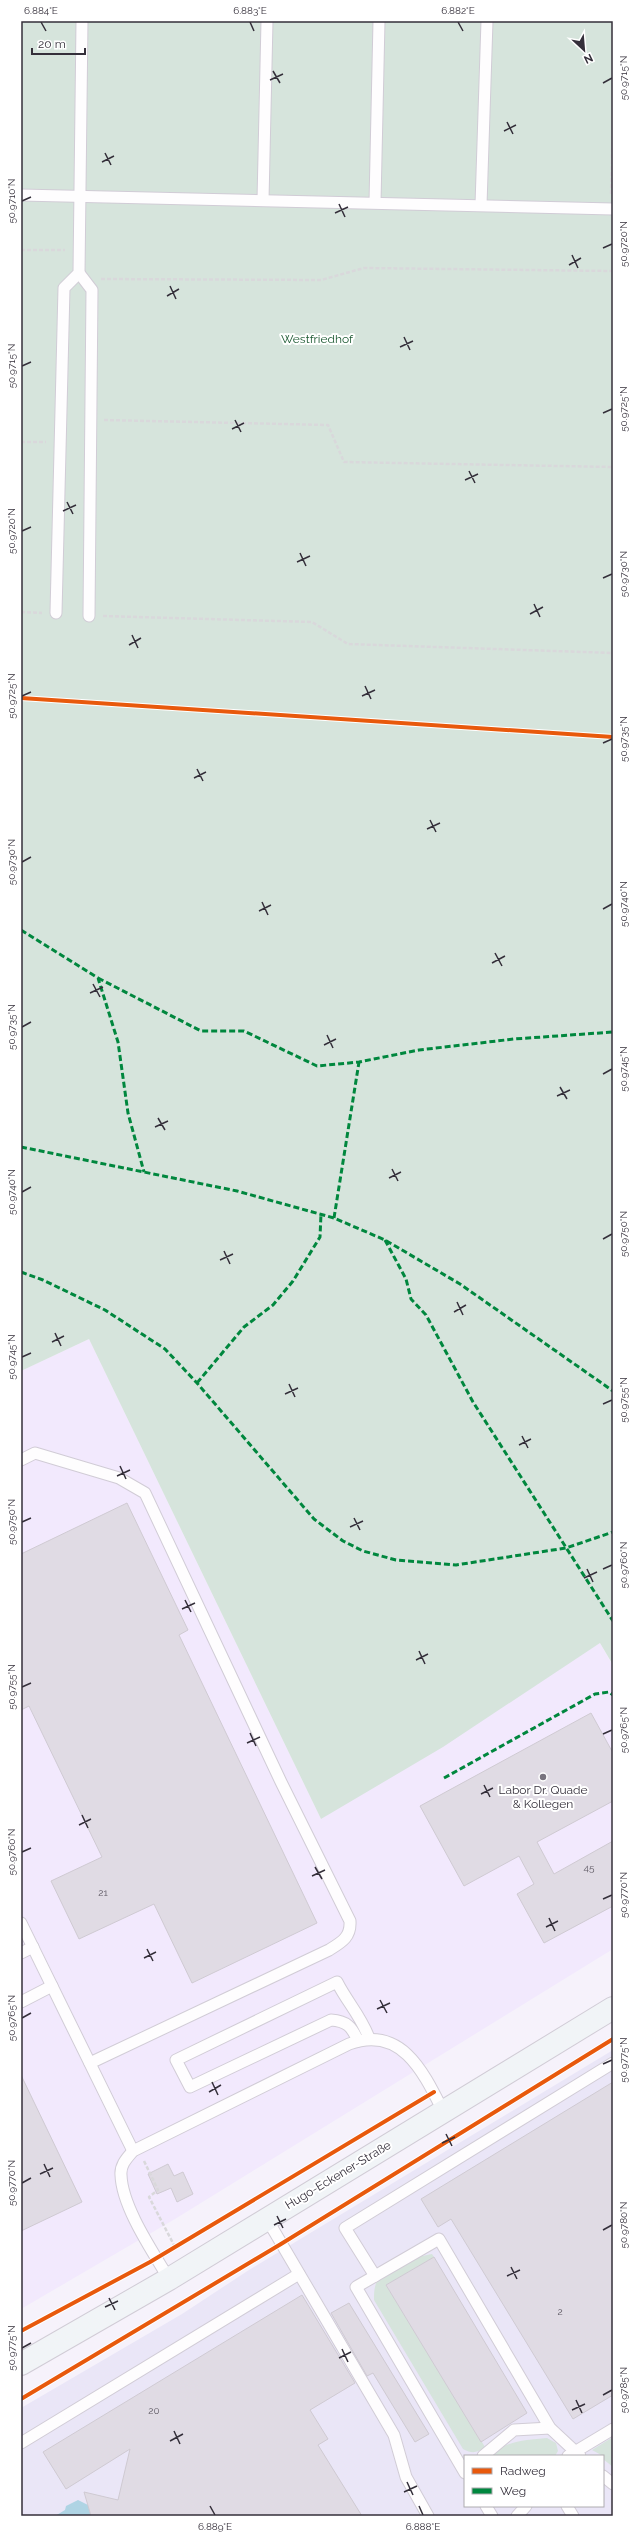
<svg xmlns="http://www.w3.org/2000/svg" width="634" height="2537" font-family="Raleway,sans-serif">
<rect width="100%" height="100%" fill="#f6f2fb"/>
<path fill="#eae6f7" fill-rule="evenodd" d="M613,2050V2516H21V2408L182,2314L249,2270ZM465,2456H603V2506H465Z"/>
<path fill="#f2e9fd" d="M89,1339L321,1819L600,1643L613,1666V1949L175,2219L21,2309V1371Z"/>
<g fill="#d6e4dc">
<path d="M21,21H613V1665L600,1643L443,1747L321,1819L89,1339L21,1371Z"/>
<path d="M432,2254L434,2257L386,2285L485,2447C476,2453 473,2454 463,2449L374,2300C374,2294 374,2287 377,2281C385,2268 418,2256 432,2254Z"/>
<path d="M613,2437V2467L603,2459V2456L592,2450Z"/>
<path d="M547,2438L556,2443L558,2451L555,2456H488C506,2441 525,2440 547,2438Z"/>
</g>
<path fill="#afd4e4" d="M78,2500L88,2505L91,2516H55L65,2510L66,2506Z"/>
<g fill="#e0dbe4" stroke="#cfcad2">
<path d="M127,1503L188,1630L179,1635L317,1923L192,1983L154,1904L79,1939L51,1881L102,1857L29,1706L21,1710V1554Z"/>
<path d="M591,1713L613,1753V1801L537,1842L554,1874L613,1841V1906L544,1943L517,1894L534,1884L519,1856L464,1886L420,1806Z"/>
<path d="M21,2075L82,2202L21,2231Z"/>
<path d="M613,2082V2395L573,2419L451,2219L438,2227L421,2199Z"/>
<path d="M168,2164L174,2176L183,2172L193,2194L177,2202L171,2188L157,2194L148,2174Z"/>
<path d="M434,2257L527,2413L481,2442L386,2285Z"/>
<path d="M302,2295L355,2383L310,2410L328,2439L318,2445L362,2516H91L84,2492L118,2500L130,2449L66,2489L43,2452Z"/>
<path d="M349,2303L429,2434L415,2442L373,2373L367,2376L331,2313Z"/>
</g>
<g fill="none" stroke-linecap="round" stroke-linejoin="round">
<defs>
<g id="lane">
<path d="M21,195L613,209"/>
<path d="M263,200L267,21"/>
<path d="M375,202L379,21"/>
<path d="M481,205L487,21"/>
<path d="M79,273L92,290L89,616"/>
<path d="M56,613L64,288L79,273L82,21"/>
<path d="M21,1460L35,1453L119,1478L145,1493L281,1782L350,1921C351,1937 342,1942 329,1950L90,2063"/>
<path d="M21,1923L133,2151"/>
<path d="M21,1953L33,1947"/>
<path d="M21,2002L52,1986"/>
<path d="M358,2041C352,2027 347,2021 331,2020L190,2087L176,2060L337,1982C347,2002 361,2016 369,2038"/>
<path d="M267,2219L394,2435L406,2477L428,2516"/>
<path d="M375,2276L345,2228L613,2063"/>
<path d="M169,2279C153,2252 122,2207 121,2175C120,2165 127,2158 133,2151L349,2044C401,2025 423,2071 443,2111"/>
<path d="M21,2443L299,2274"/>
<path d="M483,2456L514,2430L550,2428"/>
<path d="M568,2456L613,2429"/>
<path d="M465,2473L356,2287L439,2239L550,2428L580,2456"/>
<path d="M603,2476L613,2484"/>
<path d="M486,2506L492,2516"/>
<path d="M567,2506L573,2516"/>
<path d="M517,2516L526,2506"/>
</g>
<path id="secondary" d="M21,2364L169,2279L613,2008"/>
</defs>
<use href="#lane" stroke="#d1ccd6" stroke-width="13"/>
<use href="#secondary" stroke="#d1ccd6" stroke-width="24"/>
<g stroke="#d9d8db" stroke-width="2.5" stroke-dasharray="4 2" stroke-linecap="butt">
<path d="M611,194L613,120"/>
<path d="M21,250H65"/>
<path d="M101,279L321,280L364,268L613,271"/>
<path d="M104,420L328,425L344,462L613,467"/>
<path d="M21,442H46"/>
<path d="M21,612L42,613"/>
<path d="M103,616L312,622L348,644L613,653"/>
<path d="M144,2161L158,2190L149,2197L175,2247"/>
</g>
<use href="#lane" stroke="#fefdfe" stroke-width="11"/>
<use href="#secondary" stroke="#f1f4f7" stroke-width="22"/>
<g stroke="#00873e" stroke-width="3" stroke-dasharray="6 3" stroke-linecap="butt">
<path d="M21,930L98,978L118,1042L128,1113L144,1172"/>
<path d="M98,978L201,1031H244L317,1066L359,1062L419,1050L514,1039L613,1032"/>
<path d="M21,1147L237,1191L334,1218L385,1240L460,1284L613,1391"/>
<path d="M334,1218L359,1062"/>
<path d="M385,1240L406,1279L411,1299L426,1315L473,1402L613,1621"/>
<path d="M21,1272L43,1280L105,1310L165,1349L197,1383L314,1519L343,1541L363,1551L396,1560L456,1565L566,1548L613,1532"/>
<path d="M197,1383L244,1327L273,1305L293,1281L320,1237L321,1214"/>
<path d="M444,1778L595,1694L609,1692L613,1695"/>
</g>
<defs>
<g id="cycleway">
<path d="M21,698L613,737"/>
<path d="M21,2331L150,2262L434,2092"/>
<path d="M21,2399L281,2244L613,2039"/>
</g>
</defs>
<use href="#cycleway" stroke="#fff" stroke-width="6"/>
<use href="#cycleway" stroke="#e8590c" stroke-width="4"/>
</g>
<path fill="none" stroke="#342f3a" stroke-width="1.5" d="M41,22L46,31M250,22L254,31M458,22L463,31M273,71L280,83M270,80L283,74M603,83L612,78M507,122L513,134M504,131L516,125M105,153L111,165M102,162L114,156M22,201L31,197M339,204L345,217M335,213L348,207M603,248L612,244M572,255L578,268M569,265L581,258M170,286L176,299M167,296L179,289M404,337L410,350M400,347L413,341M22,366L31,362M603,413L612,409M235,420L241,432M232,429L244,423M469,471L475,483M465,480L478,474M67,502L73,514M63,511L76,505M22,531L31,527M300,553L306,566M297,562L310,556M603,578L612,574M534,604L540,617M530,614L543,607M132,635L138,648M129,645L141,638M365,686L371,699M22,696L31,692M362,696L375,690M603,743L612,739M197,769L203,781M194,778L206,772M430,820L436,832M427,829L440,823M22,862L31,857M262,902L268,915M603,909L612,904M259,911L271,905M495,953L502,966M492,963L505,956M93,984L100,997M90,993L103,987M22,1027L31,1022M327,1035L333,1048M324,1045L336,1039M603,1074L612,1069M560,1087L567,1099M557,1096L570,1090M158,1118L165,1130M155,1127L168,1121M392,1169L398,1181M389,1178L401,1172M22,1192L31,1187M603,1239L612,1234M224,1251L230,1264M220,1260L233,1254M457,1302L463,1315M454,1312L466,1305M55,1333L61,1346M52,1342L64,1336M22,1357L31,1353M289,1384L295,1397M285,1394L298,1388M603,1404L612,1400M522,1436L528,1448M519,1445L531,1439M120,1466L126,1479M117,1476L130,1470M354,1518L360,1530M22,1522L31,1518M350,1527L363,1521M587,1569L593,1582M603,1569L612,1565M584,1578L597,1572M185,1600L191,1612M182,1609L195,1603M419,1651L425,1664M416,1660L428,1654M22,1687L31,1683M250,1733L256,1746M603,1734L612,1730M247,1743L260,1737M484,1785L490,1797M481,1794L493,1788M82,1815L88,1828M79,1825L91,1819M22,1852L31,1848M315,1867L322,1879M312,1876L325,1870M603,1899L612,1895M549,1918L555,1931M546,1927L558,1921M147,1949L153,1961M144,1958L156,1952M380,2000L387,2013M377,2009L390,2003M22,2018L31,2013M603,2064L612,2060M212,2082L218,2095M209,2092L221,2085M446,2134L452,2146M442,2143L455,2137M44,2164L50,2177M40,2174L53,2168M22,2183L31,2178M277,2216L283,2228M274,2225L286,2219M603,2230L612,2225M511,2267L517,2279M507,2276L520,2270M109,2298L115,2310M105,2307L118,2301M22,2348L31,2343M342,2349L348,2362M339,2358L351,2352M603,2395L612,2390M576,2400L582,2413M572,2410L585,2404M174,2431L180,2444M170,2441L183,2434M407,2482L413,2495M404,2492L417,2486M210,2506L215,2515M419,2506L423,2515"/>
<circle fill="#78737e" stroke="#fff" stroke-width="1.5" cx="543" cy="1777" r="4"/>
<g text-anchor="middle" stroke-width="4" stroke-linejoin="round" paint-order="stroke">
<g font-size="10" fill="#615c66">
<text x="589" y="1871">45</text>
<text x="103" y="1896">21</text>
<text x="560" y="2315">2</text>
<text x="154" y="2414">20</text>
</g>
<g font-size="12" fill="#1a5830" stroke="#fff">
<text x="317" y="343">Westfriedhof</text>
</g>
<g font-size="12" fill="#342f3a" stroke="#fff">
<text x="543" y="1794">Labor Dr. Quade<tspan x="543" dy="14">&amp; Kollegen</tspan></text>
</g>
<g font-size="12" fill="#342f3a" stroke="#fff">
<text transform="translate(338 2175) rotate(-31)" y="4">Hugo-Eckener-Straße</text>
</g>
</g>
<rect width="634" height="2537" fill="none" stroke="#ffffff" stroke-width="44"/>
<rect x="464" y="2455" width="140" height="52" fill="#ffffff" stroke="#aeacb0"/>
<rect x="472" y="2468" width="20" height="6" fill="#e8590c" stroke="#aeacb0"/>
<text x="500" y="2475" font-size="12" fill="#342f3a">Radweg</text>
<rect x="472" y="2488" width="20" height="6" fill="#00873e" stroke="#aeacb0"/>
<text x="500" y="2495" font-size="12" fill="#342f3a">Weg</text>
<g transform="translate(584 50) rotate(154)" stroke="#ffffff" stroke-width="3" paint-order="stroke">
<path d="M0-3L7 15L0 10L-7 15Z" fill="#342f3a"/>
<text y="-6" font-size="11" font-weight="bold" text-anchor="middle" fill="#342f3a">N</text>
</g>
<path d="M32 48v6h53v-6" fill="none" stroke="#342f3a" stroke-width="2"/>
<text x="38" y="48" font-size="12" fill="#342f3a" stroke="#ffffff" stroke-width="3" paint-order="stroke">20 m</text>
<rect x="22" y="22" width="590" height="2493" fill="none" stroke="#342f3a" stroke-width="1.5"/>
<g font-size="10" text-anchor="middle" fill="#342f3a">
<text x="41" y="14">6.884°E</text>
<text x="250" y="14">6.883°E</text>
<text x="458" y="14">6.882°E</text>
<text transform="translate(623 78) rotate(-90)" y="4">50.9715°N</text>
<text transform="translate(11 201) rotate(-90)" y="4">50.9710°N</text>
<text transform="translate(623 244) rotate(-90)" y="4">50.9720°N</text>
<text transform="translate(11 366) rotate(-90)" y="4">50.9715°N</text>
<text transform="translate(623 409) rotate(-90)" y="4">50.9725°N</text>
<text transform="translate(11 531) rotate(-90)" y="4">50.9720°N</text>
<text transform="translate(623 574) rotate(-90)" y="4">50.9730°N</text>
<text transform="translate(11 696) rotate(-90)" y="4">50.9725°N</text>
<text transform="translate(623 739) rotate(-90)" y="4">50.9735°N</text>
<text transform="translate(11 862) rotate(-90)" y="4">50.9730°N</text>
<text transform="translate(623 904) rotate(-90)" y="4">50.9740°N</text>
<text transform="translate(11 1027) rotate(-90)" y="4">50.9735°N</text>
<text transform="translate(623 1069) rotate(-90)" y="4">50.9745°N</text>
<text transform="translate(11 1192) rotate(-90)" y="4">50.9740°N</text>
<text transform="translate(623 1234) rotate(-90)" y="4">50.9750°N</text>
<text transform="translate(11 1357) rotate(-90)" y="4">50.9745°N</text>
<text transform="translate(623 1400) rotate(-90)" y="4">50.9755°N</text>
<text transform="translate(11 1522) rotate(-90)" y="4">50.9750°N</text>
<text transform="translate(623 1565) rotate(-90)" y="4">50.9760°N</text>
<text transform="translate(11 1687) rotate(-90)" y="4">50.9755°N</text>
<text transform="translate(623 1730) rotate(-90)" y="4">50.9765°N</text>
<text transform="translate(11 1852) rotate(-90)" y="4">50.9760°N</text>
<text transform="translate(623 1895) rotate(-90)" y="4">50.9770°N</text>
<text transform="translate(11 2018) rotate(-90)" y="4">50.9765°N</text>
<text transform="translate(623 2060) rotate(-90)" y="4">50.9775°N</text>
<text transform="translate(11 2183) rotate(-90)" y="4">50.9770°N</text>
<text transform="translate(623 2225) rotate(-90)" y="4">50.9780°N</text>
<text transform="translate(11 2348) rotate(-90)" y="4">50.9775°N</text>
<text transform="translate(623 2390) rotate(-90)" y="4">50.9785°N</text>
<text x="215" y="2530">6.889°E</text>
<text x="423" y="2530">6.888°E</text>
</g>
</svg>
